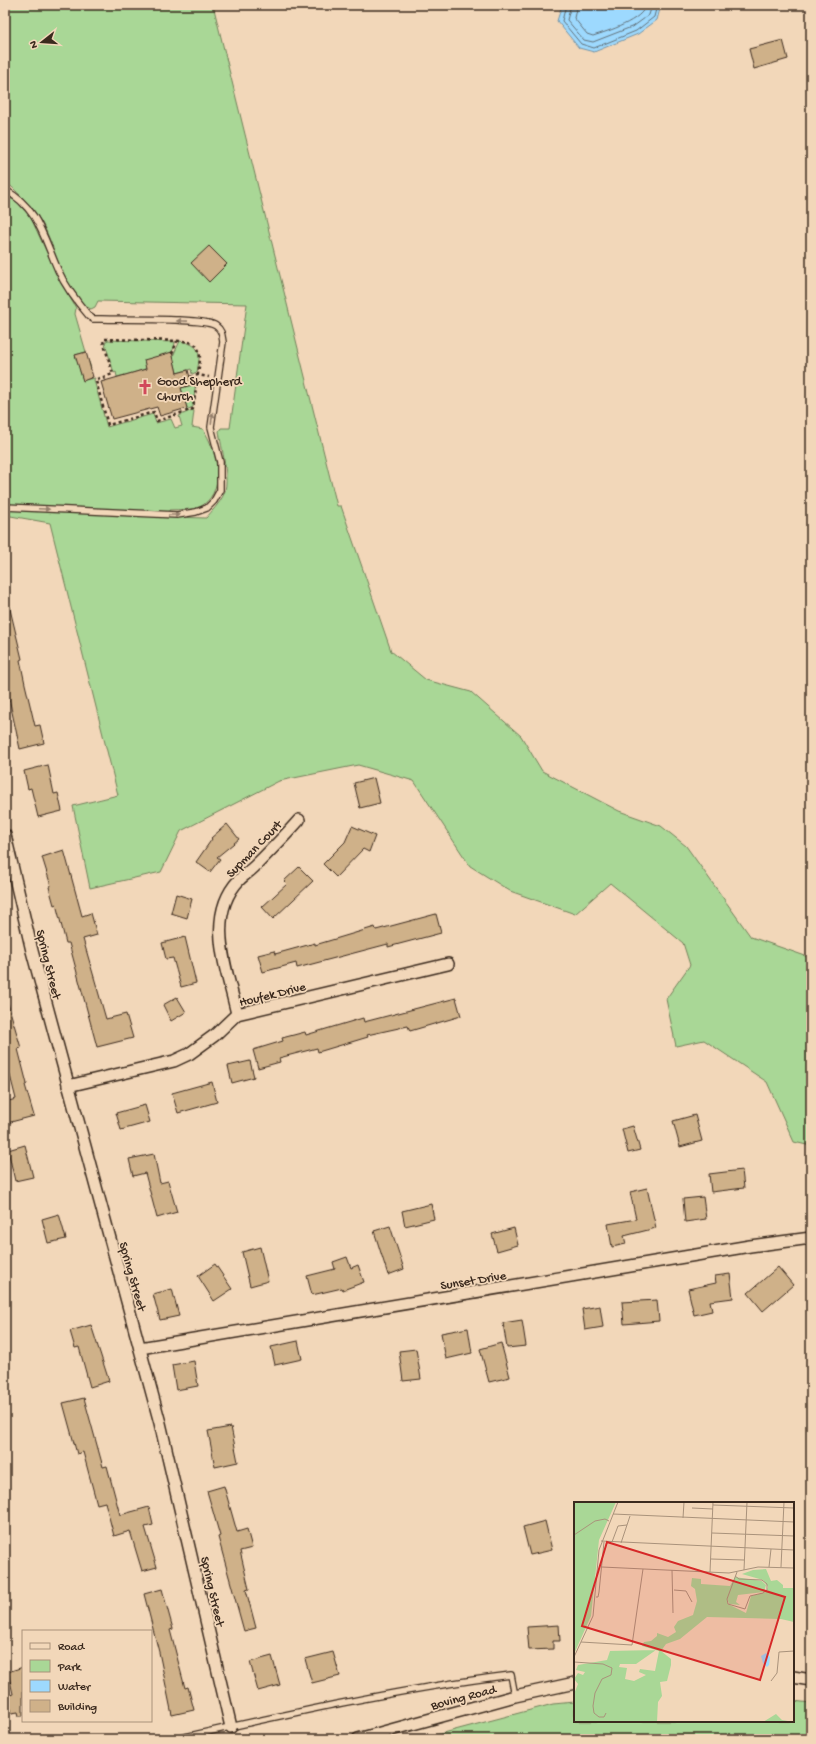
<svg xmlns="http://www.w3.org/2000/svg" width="816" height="1744" font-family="'Gochi Hand',sans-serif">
<rect width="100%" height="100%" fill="#f2d7b9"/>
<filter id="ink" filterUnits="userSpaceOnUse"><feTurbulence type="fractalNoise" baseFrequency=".025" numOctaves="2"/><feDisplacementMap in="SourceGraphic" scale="8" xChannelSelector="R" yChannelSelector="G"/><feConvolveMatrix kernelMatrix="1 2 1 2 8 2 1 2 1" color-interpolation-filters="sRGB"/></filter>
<g filter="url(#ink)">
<g fill="#a9d796" stroke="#72805a">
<path d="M5,5H213L337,506H341L391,651L426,680L471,692L521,736L542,771L619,811L661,826L686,846L751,937L811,958V1146L794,1142L767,1082L704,1040L676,1046L666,999L690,965L683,943L610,883L575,914L510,891L470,866L414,781L358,765L279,781L181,831L161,872L90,888L73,806L118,795L50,523L5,515V196L16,201L31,218L58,277L76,308L75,314L86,352L75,355L89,362L91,368L80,371L83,380L95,378L94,380L107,427L153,414L156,423L171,419L175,428L182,426L179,416L192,410L194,411L192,427L203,429C216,449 227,488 203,505C194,511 179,509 169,510L170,517L206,518C212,511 219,504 223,496C231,481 221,447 219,431L221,428H230L247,304L98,301L95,307L91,309C67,301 54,243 42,223C36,213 29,204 21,196C15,191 13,186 5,183Z"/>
<path d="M107,340L175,342C175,363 134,373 117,377L116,372L114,373L105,343Z"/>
<path d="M180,341C201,345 201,353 197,372L192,374L191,369L177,373L173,356Z"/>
<path d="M194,380H196L193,407L186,410L187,408L181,388L194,384Z"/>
<path d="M793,1701L811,1703V1739H421L553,1704L575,1702V1721H793Z"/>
</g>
<path fill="#9dd9fe" stroke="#7693a4" d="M562,5H661L657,20L638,34L594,52L579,48L557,21Z"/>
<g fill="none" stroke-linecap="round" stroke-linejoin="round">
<g stroke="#627078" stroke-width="1">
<path d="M566,5L562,21L581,44L594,48L636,31L654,17L657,5"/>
<path d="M571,5L567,20L584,40L593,42L634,26L649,15L652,5"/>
<path d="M577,5L574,18L587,34L593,36C608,31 642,21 646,5"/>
</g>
</g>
<g fill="#cfb189" stroke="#3b2a1e">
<path d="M783,40L788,59L754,69L749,49Z"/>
<path d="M209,246L227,264L209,282L191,263Z"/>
<path d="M86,352L93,377L83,381L75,355Z"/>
<path d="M172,352L177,373L188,370L192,385L181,388L187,408L160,416L157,407L112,419L101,382L146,369L144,360Z"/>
<path d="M9,605L22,659L20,660L25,684L35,726L40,725L44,743L20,749L7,689H5V606Z"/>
<path d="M48,765L54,794L58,793L62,811L38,817L31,788L28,789L24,771Z"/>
<path d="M374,778L380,803L360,808L354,783Z"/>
<path d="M227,824L239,839L217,857L220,859L210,872L196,862L212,839L211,838Z"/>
<path d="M352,826L375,836L369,852L363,849L336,877L323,864L345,842Z"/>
<path d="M64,850L82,916L91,913L97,935L83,939L106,1019L126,1014L133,1038L97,1047L69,943H66L56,904L54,905L49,887L51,886L42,857Z"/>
<path d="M299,867L313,881L273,919L262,907L287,884L284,881Z"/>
<path d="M176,894L192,899L187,918L171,913Z"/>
<path d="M436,914L441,933L388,947V944L297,968L296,963L263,972L258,955L274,951L275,954L315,943V945L375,927L376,930Z"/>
<path d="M185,937L196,983L181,987L173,958L166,959L162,943Z"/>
<path d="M177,997L186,1012L171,1021L163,1005Z"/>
<path d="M456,998L461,1016L410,1031L408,1026L367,1035L368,1037L318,1052L317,1048L279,1058L280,1062L258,1068L253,1050L283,1041L282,1038L305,1032L306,1035L363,1018L364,1022Z"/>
<path d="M5,1004H8L21,1048L18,1049L27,1084L25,1085L34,1116L7,1123L5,1116V1102L16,1099L5,1056Z"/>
<path d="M250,1061L254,1077L232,1083L228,1066Z"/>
<path d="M212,1082L217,1102L178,1113L172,1093Z"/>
<path d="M145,1105L150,1122L121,1130L116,1113Z"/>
<path d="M695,1115L702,1141L680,1147L673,1121Z"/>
<path d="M633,1126L640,1150L628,1153L622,1129Z"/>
<path d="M25,1145L33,1177L15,1181L8,1150Z"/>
<path d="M154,1154L160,1183L168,1181L177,1212L157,1218L145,1173L133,1176L129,1159Z"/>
<path d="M742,1170L744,1188L711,1192L709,1174Z"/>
<path d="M647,1188L656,1228L624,1236L626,1244L612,1247L608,1224L636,1219L630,1192Z"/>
<path d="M703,1197L706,1219L685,1222L683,1199Z"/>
<path d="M431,1204L434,1219L405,1226L402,1211Z"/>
<path d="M59,1214L66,1239L48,1243L42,1219Z"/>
<path d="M390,1226L404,1269L388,1275L374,1231Z"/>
<path d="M514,1228L518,1245L497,1251L492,1234Z"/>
<path d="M260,1247L268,1281L250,1286L242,1252Z"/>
<path d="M347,1257L351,1268L358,1265L364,1282L343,1290L342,1288L312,1295L307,1276L335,1269L333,1262Z"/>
<path d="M215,1264L232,1289L214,1301L198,1276Z"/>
<path d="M778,1267L793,1285L763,1311L748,1293Z"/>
<path d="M730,1274L733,1298L710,1301L712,1311L694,1315L688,1289L716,1283L715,1276Z"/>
<path d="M172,1289L179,1316L160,1320L153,1294Z"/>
<path d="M657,1300L659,1321L624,1324L622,1302Z"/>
<path d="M600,1306L603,1327L585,1330L582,1309Z"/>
<path d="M522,1320L526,1346L507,1348L503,1323Z"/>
<path d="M91,1325L109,1381L90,1387L79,1347L75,1348L70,1331Z"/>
<path d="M468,1328L472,1353L446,1359L441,1333Z"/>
<path d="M298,1341L302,1359L275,1365L271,1347Z"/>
<path d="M501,1343L510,1377L489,1382L480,1349Z"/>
<path d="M416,1349L421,1379L403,1381L399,1351Z"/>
<path d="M194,1361L198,1386L176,1390L172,1365Z"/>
<path d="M84,1398L103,1467L107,1466L120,1515L149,1507L153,1525L145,1527L157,1567L142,1571L130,1531L114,1536L105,1502L97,1504L83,1452L77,1454L63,1403Z"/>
<path d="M231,1427L238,1462L215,1467L208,1431Z"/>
<path d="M224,1486L237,1532L247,1529L252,1548L240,1551L249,1589L246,1590L256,1628L244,1631L218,1537L220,1536L207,1491Z"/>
<path d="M545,1521L552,1550L530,1555L523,1527Z"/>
<path d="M162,1589L173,1629L170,1630L185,1688L188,1687L194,1710L172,1715L159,1652L144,1594Z"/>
<path d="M559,1625L560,1641H553V1649L529,1650L527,1627Z"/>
<path d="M333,1652L340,1676L312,1683L305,1659Z"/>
<path d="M272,1656L280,1685L258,1691L250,1662Z"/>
<path d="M23,1667V1716H19L18,1712L12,1713L7,1696L13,1694L8,1672Z"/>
</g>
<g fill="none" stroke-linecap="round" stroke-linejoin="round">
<defs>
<g id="lane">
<path d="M5,190C38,207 44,239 58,270C66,288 77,302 89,316L93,319H101C121,320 204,317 216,326C222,330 222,336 223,342L211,427L220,462V490L214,501L207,508L196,512L177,515L5,507"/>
<path d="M176,1739C287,1714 398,1689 511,1675L515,1696"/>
</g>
<g id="street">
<path d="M5,835L32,951L160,1423L231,1727"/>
<path d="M237,1014C228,972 204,917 239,880C244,875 250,871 255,866C270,851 285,836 299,820"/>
<path d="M68,1086L174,1061L189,1054L215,1035L237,1014L448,964"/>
<path d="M140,1348L750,1246L811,1238"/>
<path d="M793,1677L811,1680"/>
<path d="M358,1739L515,1696L575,1683"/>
</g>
</defs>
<use href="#lane" stroke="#3b2a1e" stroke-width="8"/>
<use href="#street" stroke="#3b2a1e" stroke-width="14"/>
<g stroke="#3b2a1e" stroke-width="2.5" stroke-dasharray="3 3" stroke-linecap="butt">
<path d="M105,339L183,341C196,342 200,347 200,360L193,409L157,421L154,412L108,425L96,381L97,379L113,374L103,341Z"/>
<path d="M172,354L177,341"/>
<path d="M104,377L105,381"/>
<path d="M190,377L198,375L209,377"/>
</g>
<use href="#lane" stroke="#f2d7b9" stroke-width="5.5"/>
<use href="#street" stroke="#f2d7b9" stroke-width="11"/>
</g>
<defs><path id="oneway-solid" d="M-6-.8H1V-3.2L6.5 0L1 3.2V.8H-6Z"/></defs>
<g fill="#96806c">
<use href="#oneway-solid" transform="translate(182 321) rotate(-179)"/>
<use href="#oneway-solid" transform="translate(212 418) rotate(-82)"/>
<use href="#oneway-solid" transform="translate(44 509) rotate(3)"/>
<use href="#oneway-solid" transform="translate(174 515)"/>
</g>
</g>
<defs>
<symbol id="church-bare" viewBox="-9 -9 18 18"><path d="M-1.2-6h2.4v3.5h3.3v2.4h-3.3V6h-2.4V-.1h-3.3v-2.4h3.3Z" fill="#d1495b" stroke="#f2d7b9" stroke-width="2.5" paint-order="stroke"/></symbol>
</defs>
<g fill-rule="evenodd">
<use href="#church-bare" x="134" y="376" width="22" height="22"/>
</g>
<g text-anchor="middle" stroke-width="3.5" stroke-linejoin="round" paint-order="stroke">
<g font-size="13" fill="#3b2a1e" stroke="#f2d7b9" text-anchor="start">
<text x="157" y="385">Good Shepherd<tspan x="157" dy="15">Church</tspan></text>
</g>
<g font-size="13" fill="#3b2a1e" stroke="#f2d7b9">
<text transform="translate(253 848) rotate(-46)" y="5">Supman Court</text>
<text transform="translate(50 964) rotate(76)" y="5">Spring Street</text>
<text transform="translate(272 993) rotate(-14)" y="5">Houfek Drive</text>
<text transform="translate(134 1276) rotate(74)" y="5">Spring Street</text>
<text transform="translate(473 1279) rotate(-9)" y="5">Sunset Drive</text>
<text transform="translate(214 1591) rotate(77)" y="5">Spring Street</text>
<text transform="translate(463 1696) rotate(-15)" y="5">Boving Road</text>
</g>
</g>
<g transform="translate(574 1502)">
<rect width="220" height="220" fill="#f2d7b9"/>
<path d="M0,0H42L25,38L17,114L0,152ZM192,67L197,79L203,78L209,83V86H220V125V120L207,117L133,115L106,137L92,142L87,149L97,157V163L93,179L86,180L88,194L84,200L83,220H0V192L4,182L0,177L4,171L9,173L11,170L2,168L4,163L33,158L36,149L82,148L62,162H46L45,165L53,166L51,177L60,179L72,173L65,170L66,167L81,169L85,149L68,144L70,140L77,139L83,134V131L94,135L102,130L100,125L104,119L119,113L123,99L121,87L117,84L118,76L127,77V82L156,84L161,75L188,79L192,83L190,90L164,93L162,100L166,103L155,102L153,96L154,102L172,111L177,94L192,90L194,85L189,78L168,72L179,68ZM202,212L208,218L220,220H189Z" fill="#a9d796"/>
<path d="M192,151L196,155L195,163L193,165L189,161L187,154Z" fill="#9dd9fe"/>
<path fill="none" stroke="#a9927b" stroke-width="1" d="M139,3L220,6M118,6L139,7M39,12L220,20M109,16L110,0M138,31L220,34M0,33L21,19L31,17L35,19M27,39L220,48M38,40L44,24L53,23M47,41L56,14M137,57L170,58M28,65L155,71L184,65L220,66M195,65L197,47M207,65L210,0M98,68L99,111M170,68L173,0M136,70L139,0M161,74L165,77L188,78L193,82V88L189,91L176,94L171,107L154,102L153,97L163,70M100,88L112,89L118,100M22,95H24L25,90L30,40M7,140L58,143L69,67M0,155L19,114L25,48L44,0M0,160L29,162L38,166L37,173L28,177L21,191L19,204L20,211L25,215H30L32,211M197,179L203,171L205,150L220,149"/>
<path fill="#d62828" fill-opacity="0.15" stroke="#d62828" stroke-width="2" d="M33,40L211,95L186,178L8,124Z"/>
<rect width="220" height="220" fill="none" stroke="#3b2a1e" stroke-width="2"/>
</g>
<rect width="816" height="1744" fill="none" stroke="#f2d7b9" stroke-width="20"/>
<rect x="10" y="10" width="796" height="1724" fill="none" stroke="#3b2a1e" stroke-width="1.5" filter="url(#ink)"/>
<rect x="22" y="1630" width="130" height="92" fill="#f2d7b9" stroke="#a9927b"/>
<rect x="30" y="1643" width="20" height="6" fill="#f2d7b9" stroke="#a9927b"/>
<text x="58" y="1650" font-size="12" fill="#3b2a1e">Road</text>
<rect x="30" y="1660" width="20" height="12" fill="#a9d796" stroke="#a9927b"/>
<text x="58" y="1670" font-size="12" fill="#3b2a1e">Park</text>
<rect x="30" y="1680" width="20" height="12" fill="#9dd9fe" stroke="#a9927b"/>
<text x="58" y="1690" font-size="12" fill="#3b2a1e">Water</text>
<rect x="30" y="1700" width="20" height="12" fill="#cfb189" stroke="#a9927b"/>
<text x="58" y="1710" font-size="12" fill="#3b2a1e">Building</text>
<g transform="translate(42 42) rotate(253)" stroke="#f2d7b9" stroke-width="3" paint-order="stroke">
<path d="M0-3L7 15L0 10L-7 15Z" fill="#3b2a1e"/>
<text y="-6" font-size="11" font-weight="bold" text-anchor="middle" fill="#3b2a1e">N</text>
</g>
</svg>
